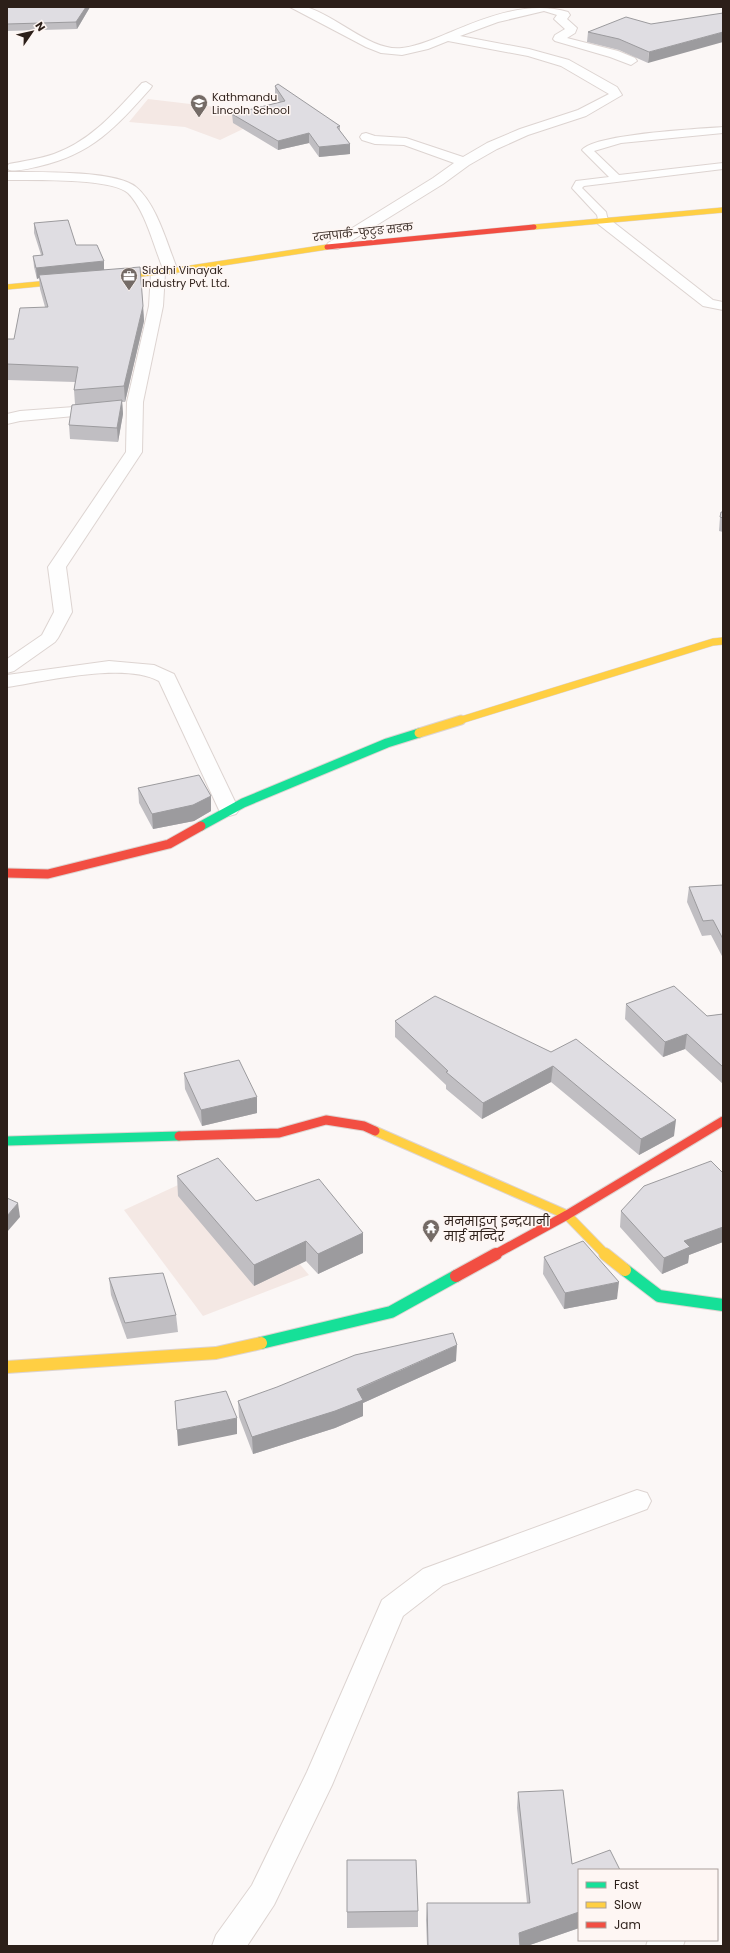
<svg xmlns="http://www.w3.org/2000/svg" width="730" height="1953" font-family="Poppins,'Noto Sans Devanagari',sans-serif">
<rect width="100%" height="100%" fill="#fbf7f6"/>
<g fill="#f4e8e4">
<path d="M148,99L274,114L220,140L185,127L129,122Z"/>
<path d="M217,1167L309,1275L203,1316L124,1210Z"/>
</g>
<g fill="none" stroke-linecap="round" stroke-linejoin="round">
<defs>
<path id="lane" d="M723,127V133L621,143L594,151L619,175L723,163V169L584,186L582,188L606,212L608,221L607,223H599L597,215L572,188L576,181L609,177L582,150C595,134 698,129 723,127Z"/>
<g id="street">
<path d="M290,7C295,7 301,6 306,7C336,15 371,52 402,48C419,46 436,38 451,32C486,17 530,0 568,12L570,15L567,19L577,28L575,33L567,38L618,51L635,58L637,61L631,65L610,57L555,41L553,39L555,35L565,29L554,19L557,15L544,11L498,22L460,36L529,49L569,60L617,87L622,95L586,116L528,135L497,149L469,165L443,184L338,249H328L326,246L328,243L433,178L454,163L404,145L375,144L362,140L360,137L362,134L366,133L375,136L406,138L463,157L487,143L520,129L578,110L609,94L561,66L528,56L448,41L428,49L402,55L381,53L366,47Z"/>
<path d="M146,82L152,86L150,89C116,127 92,154 40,166C30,168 19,172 9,170L7,167L9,164C24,161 40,159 54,154C91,141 116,111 142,83Z"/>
<path d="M7,172C35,172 116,170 136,187C157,204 168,247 178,271L176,274H166L164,271C154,248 146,211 128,193C112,178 31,180 7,180Z"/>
<path d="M603,217L608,218L713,300L723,302V310L703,306L598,224L596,221L598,218Z"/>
<path d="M158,269L163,270L165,273L163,306L143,402L142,452L66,567L72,612L58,638L55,642L14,671L7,673V659L42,635L54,612L48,567L126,452L127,402L149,306L151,273L153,270Z"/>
<path d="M101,405L107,407L109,410L107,413L20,421L7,424V414L20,411Z"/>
<path d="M109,661L154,665L174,674L239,810L236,814L229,816L222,814L219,810L159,681C124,662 47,681 7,687V675Z"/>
<path d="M637,1490L647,1493L651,1501L647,1509L443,1585L403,1616L332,1785L274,1905L247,1946H212L216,1935L252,1885L307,1772L382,1600L423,1569Z"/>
<path d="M648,1940H685L683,1946H646Z"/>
</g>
<g id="fast-far1">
<path d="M201,826L243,803L387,743L419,733"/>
<path d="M7,1141L179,1136"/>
</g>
<g id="fast">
<path d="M625,1270L659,1296L723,1305"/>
<path d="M261,1343L391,1312L456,1276"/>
</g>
<g id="slow-far3">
<path d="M534,227L723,210"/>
<path d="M112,277L171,271L327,247"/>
<path d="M7,287L70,281"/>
</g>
<path id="slow-far2" d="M458,721L713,642L723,641"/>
<g id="slow-far1">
<path d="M419,733L461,720"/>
<path d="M375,1131L567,1215L606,1255"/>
</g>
<g id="slow">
<path d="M605,1254L625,1270"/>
<path d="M7,1367L216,1353L261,1343"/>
</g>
<path id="jam-far2" d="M327,247L534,227"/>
<g id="jam-far1">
<path d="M7,873L48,874L169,844L201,826"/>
<path d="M179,1136L279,1133L326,1120L364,1126L375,1131"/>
<path d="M494,1255L567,1215L723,1121"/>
</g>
<path id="jam" d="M456,1276L496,1254"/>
</defs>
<use href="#lane" stroke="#ddd4d1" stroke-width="2"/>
<use href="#street" stroke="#ddd4d1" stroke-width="2"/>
<use href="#fast-far1" stroke="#ddd4d1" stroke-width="11"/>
<use href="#fast" stroke="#ddd4d1" stroke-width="14"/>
<use href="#slow-far3" stroke="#ddd4d1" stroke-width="6"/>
<use href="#slow-far2" stroke="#ddd4d1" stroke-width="8"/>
<use href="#slow-far1" stroke="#ddd4d1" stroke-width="11"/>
<use href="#slow" stroke="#ddd4d1" stroke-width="14"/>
<use href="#jam-far2" stroke="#ddd4d1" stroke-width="6"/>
<use href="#jam-far1" stroke="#ddd4d1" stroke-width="11"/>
<use href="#jam" stroke="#ddd4d1" stroke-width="14"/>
<use href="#lane" fill="#fefefe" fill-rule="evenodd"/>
<use href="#street" fill="#fefefe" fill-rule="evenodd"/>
<use href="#fast-far1" stroke="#16e098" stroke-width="9"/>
<use href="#fast" stroke="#16e098" stroke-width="12"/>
<use href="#slow-far3" stroke="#ffcf43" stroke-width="5"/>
<use href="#slow-far2" stroke="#ffcf43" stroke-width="7"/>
<use href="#slow-far1" stroke="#ffcf43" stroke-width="9"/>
<use href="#slow" stroke="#ffcf43" stroke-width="12"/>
<use href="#jam-far2" stroke="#f24e42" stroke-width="5"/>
<use href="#jam-far1" stroke="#f24e42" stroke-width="9"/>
<use href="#jam" stroke="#f24e42" stroke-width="12"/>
</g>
<g fill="#c0bec2">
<path d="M7,7H90L77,29L7,31Z"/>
<path d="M651,24L648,63L619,50L587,42L588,32Z"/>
<path d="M275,86L340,126V131L350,144V154L319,157L309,143L278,150L233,123L232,114L280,102L275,96Z"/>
<path d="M34,223L76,245L104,269L143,306L144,321L125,402H122L123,414L118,442L70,439L69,425L75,404L74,390L75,382L7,380V339H14L45,307L40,289L39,278L37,279L34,267L33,256L41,255L34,233Z"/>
<path d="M723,512V532L719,531L720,517Z"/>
<path d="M138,788L211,796V811L194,821L153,829L139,803Z"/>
<path d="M723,885V958L711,935L702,936L687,902L689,887Z"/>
<path d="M435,996L674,1136L639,1155L551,1082L482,1119L446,1089V1085L395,1037V1021Z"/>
<path d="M626,1004L707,1016L723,1014V1084L685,1049L663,1057L625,1019Z"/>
<path d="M184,1073L257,1097V1113L202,1126L185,1089Z"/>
<path d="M723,1173V1242L689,1255L688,1263L662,1274L620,1227L621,1211Z"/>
<path d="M177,1176L256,1201L363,1233V1253L318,1274L306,1261L254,1286L178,1196Z"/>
<path d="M544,1257L617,1299L564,1309L543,1274Z"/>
<path d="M109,1278L176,1315L178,1332L127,1339L111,1295Z"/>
<path d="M456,1361L363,1403V1416L335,1428L253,1454L239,1417L238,1401Z"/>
<path d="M518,1792L572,1864L579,1870V1928L527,1946H427L426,1920L427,1903H527L517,1808Z"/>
<path d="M347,1860L418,1911V1927L347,1928Z"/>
</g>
<g fill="#9c9b9e">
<path d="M86,7H90L77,29L76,22Z"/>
<path d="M723,32V42L648,63L649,52Z"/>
<path d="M309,133V143L278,150V141Z"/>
<path d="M350,144V154L319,157V147Z"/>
<path d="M104,261V272L39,275V278L37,279L36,268Z"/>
<path d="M143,306L144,321L125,402L124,386Z"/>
<path d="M122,400L123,414L118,442L117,428Z"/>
<path d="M211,796V811L194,821L153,829L152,814Z"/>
<path d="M687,1034L685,1049L663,1057L665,1042Z"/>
<path d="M553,1066L551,1082L482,1119L483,1103Z"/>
<path d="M257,1097V1113L202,1126L201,1110Z"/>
<path d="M676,1120L674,1136L639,1155L641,1139Z"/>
<path d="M18,1203L20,1217L7,1232V1216Z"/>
<path d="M723,1227V1242L689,1255L688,1263L662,1274L664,1258L684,1241Z"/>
<path d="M363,1233V1253L318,1274V1254Z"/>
<path d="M306,1241V1261L254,1286V1265Z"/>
<path d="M619,1282L617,1299L564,1309L565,1293Z"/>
<path d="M457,1345L456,1361L363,1403V1416L335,1428L253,1454L252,1437Z"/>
<path d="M237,1418V1434L178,1446L177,1430Z"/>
<path d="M579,1912V1928L527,1946H518L519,1933Z"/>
</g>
<g fill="#dfdde2" stroke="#9c9b9e">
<path d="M7,7H86L76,22L7,24Z"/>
<path d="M723,13V32L649,52L619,39L588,32L626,17L651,24Z"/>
<path d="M278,84L340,126L337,127L350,144L319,147L309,133L278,141L232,114L285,101L275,86Z"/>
<path d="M68,220L76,245H97L104,261L36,268L33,256L43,255L34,223Z"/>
<path d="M140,267L143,306L124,386L74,390L78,367L7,364V339H14L20,308L48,307L39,275Z"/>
<path d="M122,400L117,428L69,425L72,405Z"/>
<path d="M721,512H723V518L720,517Z"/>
<path d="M199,775L211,796L193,805L152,814L138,788Z"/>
<path d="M723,885V939L713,920L703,921L689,887Z"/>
<path d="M674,986L707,1016L723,1014V1067L687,1034L665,1042L626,1004Z"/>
<path d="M435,996L551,1052L576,1039L676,1120L641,1139L553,1066L483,1103L446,1072L448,1071L395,1021Z"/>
<path d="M239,1060L257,1097L201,1110L184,1073Z"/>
<path d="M218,1158L256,1201L319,1179L363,1233L318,1254L306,1241L254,1265L177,1176Z"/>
<path d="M711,1161L723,1173V1227L684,1241L690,1247L664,1258L621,1211L644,1186Z"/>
<path d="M7,1198L18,1203L7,1216Z"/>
<path d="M583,1241L619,1282L565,1293L544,1257Z"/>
<path d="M163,1273L176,1315L125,1323L109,1278Z"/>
<path d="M453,1333L457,1345L357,1389L363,1400L335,1411L252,1437L238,1401L277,1387L355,1355Z"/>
<path d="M226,1391L237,1418L177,1430L175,1401Z"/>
<path d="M563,1790L572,1864L610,1850L620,1870H579V1912L519,1933L520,1946H428L427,1903H530L518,1792Z"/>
<path d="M347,1860H416L418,1911L347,1912Z"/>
</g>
<defs>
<symbol id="school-pin" viewBox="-11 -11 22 30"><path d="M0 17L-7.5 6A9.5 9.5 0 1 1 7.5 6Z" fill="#746b66" stroke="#fef6f3"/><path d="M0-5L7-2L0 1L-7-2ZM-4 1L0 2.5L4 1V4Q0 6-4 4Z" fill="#fff"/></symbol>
<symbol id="office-pin" viewBox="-11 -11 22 30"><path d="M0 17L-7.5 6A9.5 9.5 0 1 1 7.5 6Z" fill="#746b66" stroke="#fef6f3"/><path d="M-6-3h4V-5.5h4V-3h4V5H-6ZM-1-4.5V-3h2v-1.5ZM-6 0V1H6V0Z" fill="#fff"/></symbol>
<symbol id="temple-pin" viewBox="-11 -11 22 30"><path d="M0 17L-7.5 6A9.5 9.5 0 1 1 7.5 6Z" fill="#746b66" stroke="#fef6f3"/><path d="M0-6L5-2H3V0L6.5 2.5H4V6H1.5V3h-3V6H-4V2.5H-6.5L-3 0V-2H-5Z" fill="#fff"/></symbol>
</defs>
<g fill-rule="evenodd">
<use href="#school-pin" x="189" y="93" width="20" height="27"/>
<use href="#office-pin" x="119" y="266" width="20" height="27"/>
<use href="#temple-pin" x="421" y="1218" width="20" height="27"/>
</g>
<g text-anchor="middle" stroke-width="3" stroke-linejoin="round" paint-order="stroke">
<g font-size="11" fill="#2c1f19" stroke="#fef6f3" text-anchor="start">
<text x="212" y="101">Kathmandu<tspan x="212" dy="13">Lincoln School</tspan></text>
<text x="142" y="274">Siddhi Vinayak<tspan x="142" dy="13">Industry Pvt. Ltd.</tspan></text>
</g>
<g font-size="11" fill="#2c1f19" stroke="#fef6f3">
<text transform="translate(363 232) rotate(-6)" y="4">रत्नपार्क-फुटुङ सडक</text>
</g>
<g font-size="13" fill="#2c1f19" stroke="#fef6f3" text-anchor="start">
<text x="444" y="1226">मनमाइजु इन्द्रयानी<tspan x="444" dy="15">माई मन्दिर</tspan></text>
</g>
</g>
<rect width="730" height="1953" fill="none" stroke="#2c1f19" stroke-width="16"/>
<rect x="578" y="1869" width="140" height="72" fill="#fef6f3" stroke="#aaa09c"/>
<rect x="586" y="1882" width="20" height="6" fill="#16e098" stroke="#aaa09c"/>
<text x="614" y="1889" font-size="12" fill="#2c1f19">Fast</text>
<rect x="586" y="1902" width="20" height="6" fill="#ffcf43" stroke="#aaa09c"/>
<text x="614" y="1909" font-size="12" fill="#2c1f19">Slow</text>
<rect x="586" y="1922" width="20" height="6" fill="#f24e42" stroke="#aaa09c"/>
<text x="614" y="1929" font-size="12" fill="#2c1f19">Jam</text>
<g transform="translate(32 32) rotate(56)" stroke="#fef6f3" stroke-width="3" paint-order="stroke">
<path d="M0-3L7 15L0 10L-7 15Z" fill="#2c1f19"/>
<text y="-6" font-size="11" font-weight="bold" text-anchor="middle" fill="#2c1f19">N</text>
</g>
</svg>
